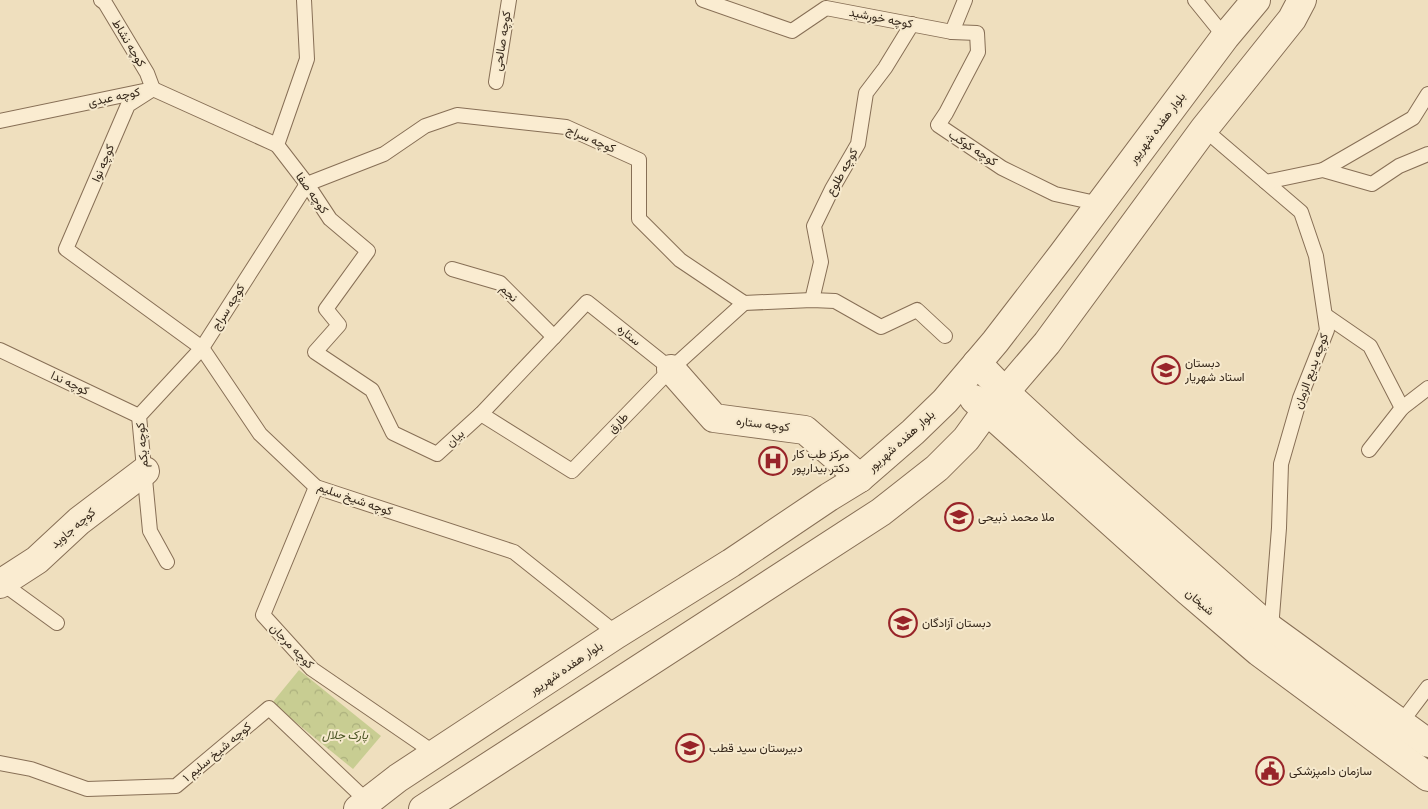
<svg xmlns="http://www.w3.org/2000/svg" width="1428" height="809" font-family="Merriweather,Vazirmatn,serif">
<defs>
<pattern id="park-crowns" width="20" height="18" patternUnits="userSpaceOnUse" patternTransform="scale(1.25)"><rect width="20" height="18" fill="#c8cd92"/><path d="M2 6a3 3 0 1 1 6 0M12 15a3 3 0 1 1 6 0" fill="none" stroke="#acb07d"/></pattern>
</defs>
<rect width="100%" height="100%" fill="#efdfbe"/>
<path fill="url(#park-crowns)" d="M299,670L381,736L353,769L272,703Z"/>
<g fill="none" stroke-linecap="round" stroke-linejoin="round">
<defs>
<g id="service">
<path d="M101,0L105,3L147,73L153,89L128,105L66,249L202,348L260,434L316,487L514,552L617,634"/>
<path d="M304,0L307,59L277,145L307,184L330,219L368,251L326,309L339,325L315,352L372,390L393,433L437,454L481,414L587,302L671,369"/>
<path d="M703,0L792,31L826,8L952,32L977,33L978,52L946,113L938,125L1002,168L1055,194L1100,204"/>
<path d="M1195,0L1225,37"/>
<path d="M952,32L965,0"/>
<path d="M496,82L509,0"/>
<path d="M0,121L153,89L277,145"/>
<path d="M1204,129L1301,212L1316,256L1327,330L1300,398L1281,464L1279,528L1271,629"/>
<path d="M1323,170L1413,118L1428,94"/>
<path d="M1266,182L1323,170L1372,184L1399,166L1428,154"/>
<path d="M452,269L500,283L554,337"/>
<path d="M812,300L821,262L814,226L832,189L858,144L866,93L885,68L912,24"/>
<path d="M1325,315L1370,346L1402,408"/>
<path d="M0,350L139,416"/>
<path d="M481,414L572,471L671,369L744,303"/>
<path d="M1369,450L1402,408L1428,388"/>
<path d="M316,487L263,615L312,669L436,754"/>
<path d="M167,562L150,531L139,416L202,348L307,184L384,154L425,126L457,115L566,127L639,160V219L680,260L744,303L812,300L835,301L881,327L917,310L945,336"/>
<path d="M2,583L57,623"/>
<path d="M1400,724L1428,687"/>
<path d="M0,763L31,769L87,789L176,786L269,708L367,801"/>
</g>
<g id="minor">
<path d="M671,369L714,418L805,430L860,478"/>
<path d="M0,584L37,560L79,521L145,471"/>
</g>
<g id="tertiary">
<path d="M977,363L1005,392L1069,451L1271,629L1428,743"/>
<path d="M974,399L1188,591L1259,652L1428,777"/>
<path d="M358,809L398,778L617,634L731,563L829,497L860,478L913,432L945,401L995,342L1062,255L1225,37L1256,0"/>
<path d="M423,809L881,512L937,468L966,439L987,410L1005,392L1047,343L1204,129L1292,19L1302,0"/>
</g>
</defs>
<use href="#service" stroke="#876f56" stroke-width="16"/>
<use href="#minor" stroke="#876f56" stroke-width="30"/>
<use href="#tertiary" stroke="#876f56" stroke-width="30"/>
<use href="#service" stroke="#faecd1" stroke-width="14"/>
<use href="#minor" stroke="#faecd1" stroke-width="28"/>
<use href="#tertiary" stroke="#faecd1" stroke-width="28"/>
</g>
<defs>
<symbol id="school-ring" viewBox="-11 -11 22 22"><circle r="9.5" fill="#f6e9cd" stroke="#982429" stroke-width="1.5"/><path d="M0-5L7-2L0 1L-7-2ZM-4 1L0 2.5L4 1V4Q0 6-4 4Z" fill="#982429"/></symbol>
<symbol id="hospital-ring" viewBox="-11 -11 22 22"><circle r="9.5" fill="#f6e9cd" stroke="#982429" stroke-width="1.5"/><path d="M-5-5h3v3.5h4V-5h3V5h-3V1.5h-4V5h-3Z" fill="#982429"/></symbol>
<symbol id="civic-ring" viewBox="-11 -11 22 22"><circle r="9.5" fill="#f6e9cd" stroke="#982429" stroke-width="1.5"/><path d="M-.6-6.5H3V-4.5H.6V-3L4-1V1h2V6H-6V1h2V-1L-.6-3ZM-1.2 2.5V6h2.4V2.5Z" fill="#982429"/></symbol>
</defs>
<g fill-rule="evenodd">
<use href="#school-ring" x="1150" y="354" width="32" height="32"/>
<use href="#hospital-ring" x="757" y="445" width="32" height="32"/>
<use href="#school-ring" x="943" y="501" width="32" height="32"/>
<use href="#school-ring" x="887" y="607" width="32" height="32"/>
<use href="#school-ring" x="674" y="732" width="32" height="32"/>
<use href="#civic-ring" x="1254" y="755" width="32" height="32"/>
</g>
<g text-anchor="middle" stroke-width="4" stroke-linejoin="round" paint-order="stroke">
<g font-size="12" fill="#36281b" stroke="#f6e9cd">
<text transform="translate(881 18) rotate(11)" y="4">کوچه خورشید</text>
<text transform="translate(502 41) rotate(-81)" y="4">کوچه صالحی</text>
<text transform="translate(129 43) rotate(59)" y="4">کوچه نشاط</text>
<text transform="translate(114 97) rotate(-12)" y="4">کوچه عبدی</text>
<text transform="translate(1157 128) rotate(-53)" y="4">بلوار هفده شهریور</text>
<text transform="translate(591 139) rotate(23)" y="4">کوچه سراج</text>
<text transform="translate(973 148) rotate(33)" y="4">کوچه کوکب</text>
<text transform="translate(103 163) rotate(-67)" y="4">کوچه نوا</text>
<text transform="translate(842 172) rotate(-61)" y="4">کوچه طلوع</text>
<text transform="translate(312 193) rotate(55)" y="4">کوچه صفا</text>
<text transform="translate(509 293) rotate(43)" y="4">نجم</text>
<text transform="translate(228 307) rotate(-58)" y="4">کوچه سراج</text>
<text transform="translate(629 335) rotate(39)" y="4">ستاره</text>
<text transform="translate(1311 371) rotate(-70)" y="4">کوچه بدیع الزمان</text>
<text transform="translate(70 383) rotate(25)" y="4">کوچه ندا</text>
<text transform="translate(618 423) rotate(-46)" y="4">طارق</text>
<text transform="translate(763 424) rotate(7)" y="4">کوچه ستاره</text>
<text transform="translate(455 438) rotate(-42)" y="4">بیان</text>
<text transform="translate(901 441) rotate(-42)" y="4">بلوار هفده شهریور</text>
<text transform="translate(142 445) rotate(-95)" y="4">کوچه یکم</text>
<text transform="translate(355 499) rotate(19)" y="4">کوچه شیخ سلیم</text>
<text transform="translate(73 528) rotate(-41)" y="4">کوچه جاوید</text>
<text transform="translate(1200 602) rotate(41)" y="4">شیخان</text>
<text transform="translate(292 646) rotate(46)" y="4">کوچه مرجان</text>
<text transform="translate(566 668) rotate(-34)" y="4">بلوار هفده شهریور</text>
<text transform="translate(217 752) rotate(-40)" y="4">کوچه شیخ سلیم ۱</text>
</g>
<g font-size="12" fill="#36281b" stroke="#f6e9cd" text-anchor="start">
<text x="1185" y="367">دبستان<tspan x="1185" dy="14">استاد شهریار</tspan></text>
<text x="792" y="458">مرکز طب کار<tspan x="792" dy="14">دکتر بیدارپور</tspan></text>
<text x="978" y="521">ملا محمد ذبیحی</text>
<text x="922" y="627">دبستان آزادگان</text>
<text x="709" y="752">دبیرستان سید قطب</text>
<text x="1289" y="775">سازمان دامپزشکی</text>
</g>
<g font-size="12" font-style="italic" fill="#485321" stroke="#f6e9cd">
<text x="345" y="739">پارک جلال</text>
</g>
</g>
</svg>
